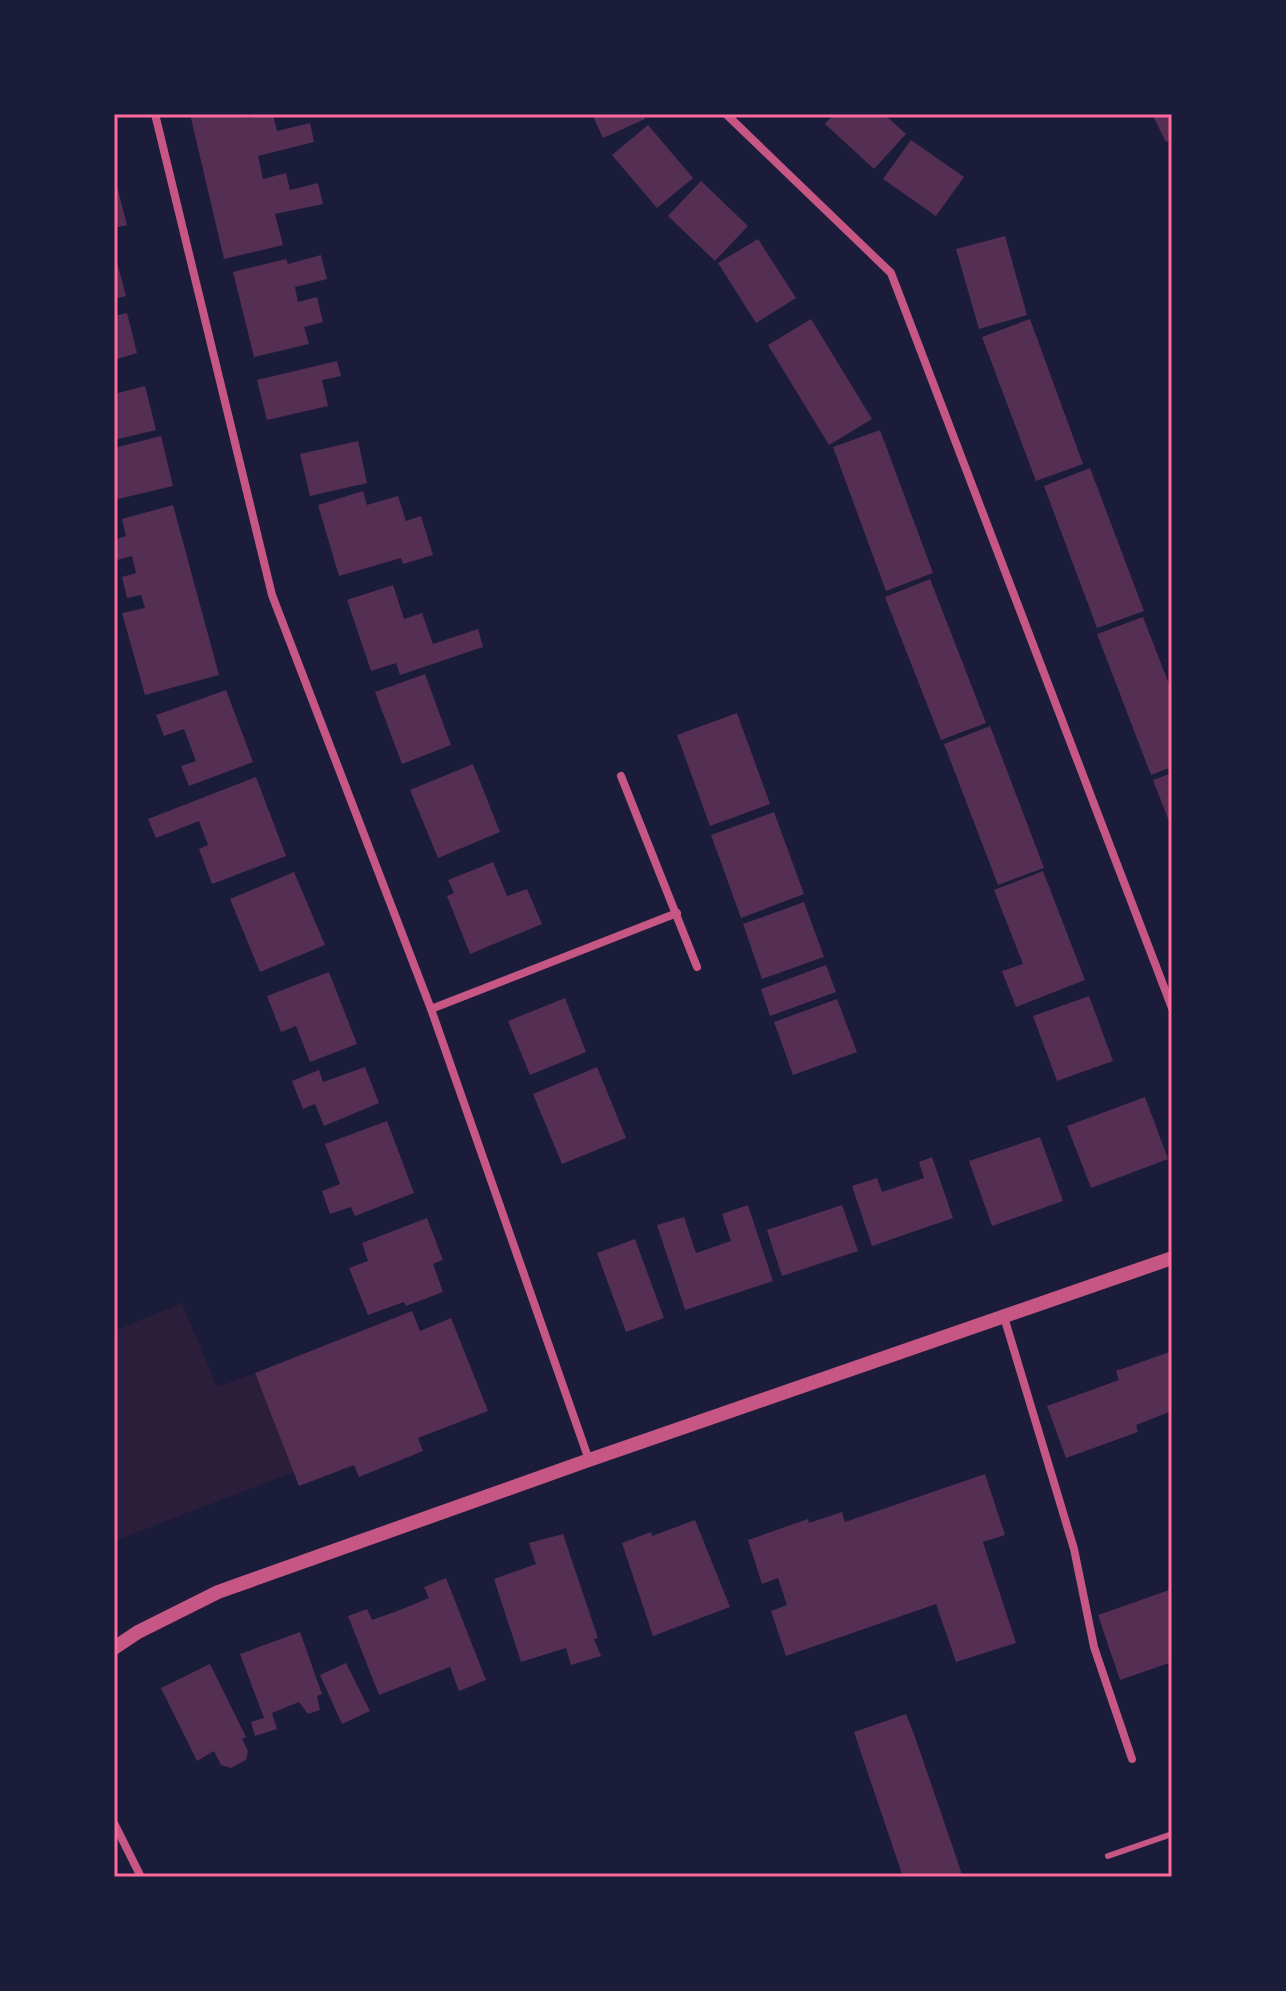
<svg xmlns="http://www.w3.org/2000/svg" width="1286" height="1991" font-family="'Source Sans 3',sans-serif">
<rect width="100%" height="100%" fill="#1b1b3a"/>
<path fill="#2a1e3b" d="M182,1303L217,1387L255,1373L294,1472L114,1541V1331Z"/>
<g fill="#542f53">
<path d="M190,114H247L248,118L273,114L277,131L310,123L314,142L258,156L263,179L286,173L290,190L318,183L323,204L275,214L283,245L224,259Z"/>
<path d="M592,114H643L645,119L603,138Z"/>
<path d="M834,114H884L906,134L874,169L825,124Z"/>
<path d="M1152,114H1172V139L1166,142Z"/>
<path d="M648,125L693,178L657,208L612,155Z"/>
<path d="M911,140L964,177L936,216L883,179Z"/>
<path d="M114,175L127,225L114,228Z"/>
<path d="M701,181L748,226L715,261L668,216Z"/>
<path d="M1005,236L1027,315L979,329L956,249Z"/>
<path d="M758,239L796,298L756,323L718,263Z"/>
<path d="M114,251L126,296L114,299Z"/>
<path d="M321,255L327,279L295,287L298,302L317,297L323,322L304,327L309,344L254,357L233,272L286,259L288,264Z"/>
<path d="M127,313L137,353L114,360V316Z"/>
<path d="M811,319L872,419L829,445L768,345Z"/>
<path d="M1030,319L1083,464L1036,481L982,337Z"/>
<path d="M337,361L341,376L322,380L328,406L267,420L257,380Z"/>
<path d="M145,386L156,430L114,440V394Z"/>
<path d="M880,430L933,573L886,591L833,447Z"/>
<path d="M161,436L173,486L114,500V448Z"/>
<path d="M358,441L367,483L310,496L300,454Z"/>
<path d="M1090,468L1144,611L1097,628L1044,486Z"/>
<path d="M363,491L367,505L398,496L406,521L421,516L433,555L403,564L401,558L339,576L318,505Z"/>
<path d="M173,505L219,675L145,695L122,613L145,608L141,595L127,598L122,577L136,573L132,556L117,560L114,551V540L126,536L122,519Z"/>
<path d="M930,579L986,723L941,740L885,597Z"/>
<path d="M393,585L404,619L422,613L433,644L478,629L483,647L400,675L396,663L371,671L347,600Z"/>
<path d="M1143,617L1172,692V767L1151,775L1097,634Z"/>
<path d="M425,674L451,745L402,764L375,692Z"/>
<path d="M226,690L253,762L189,786L181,766L196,761L184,729L164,736L156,715Z"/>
<path d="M737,713L770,804L710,826L677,735Z"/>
<path d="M990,726L1044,868L998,885L944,744Z"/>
<path d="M473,764L500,832L438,858L410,790Z"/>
<path d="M1172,773V829L1153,780Z"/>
<path d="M256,777L286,856L212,884L199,849L208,845L199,821L156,838L148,819Z"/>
<path d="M774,812L804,894L741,918L711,835Z"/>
<path d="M493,862L507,896L527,889L542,924L470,954L447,896L454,893L448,880Z"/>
<path d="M1043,871L1085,980L1016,1007L1002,971L1023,964L994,890Z"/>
<path d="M294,872L325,945L260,972L230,899Z"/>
<path d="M804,902L824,957L762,979L743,924Z"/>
<path d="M826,965L836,992L770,1016L761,989Z"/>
<path d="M329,972L357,1044L310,1062L296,1026L281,1032L267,996Z"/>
<path d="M1089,996L1113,1061L1057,1081L1033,1016Z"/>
<path d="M565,998L586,1052L530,1075L508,1021Z"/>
<path d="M837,999L857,1052L793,1075L774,1022Z"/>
<path d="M365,1067L379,1103L324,1126L315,1104L303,1109L292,1081L319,1070L323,1082Z"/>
<path d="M597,1067L626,1138L562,1164L533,1094Z"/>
<path d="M1145,1097L1168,1159L1091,1188L1067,1126Z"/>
<path d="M387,1121L414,1193L355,1216L351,1207L330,1214L322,1191L340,1184L325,1144Z"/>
<path d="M1040,1137L1063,1201L992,1226L969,1161Z"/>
<path d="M932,1157L953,1218L872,1246L852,1186L877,1178L882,1192L924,1178L919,1162Z"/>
<path d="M748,1205L773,1281L685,1310L657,1225L684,1217L696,1253L731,1241L722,1214Z"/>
<path d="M842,1205L858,1251L782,1276L767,1230Z"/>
<path d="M427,1218L443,1260L433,1264L443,1292L406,1306L404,1302L368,1315L349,1268L368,1261L362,1243Z"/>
<path d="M635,1239L664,1318L626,1332L597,1253Z"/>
<path d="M412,1311L420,1331L451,1318L488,1411L418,1438L423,1451L359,1477L354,1465L299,1486L255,1373Z"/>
<path d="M1172,1351V1411L1136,1425L1138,1432L1066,1458L1047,1406L1119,1380L1116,1371Z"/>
<path d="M985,1474L1005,1535L983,1542L1016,1643L956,1662L936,1604L786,1656L771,1611L787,1605L778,1578L762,1584L748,1540L808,1519L809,1523L842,1512L845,1522Z"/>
<path d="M695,1520L730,1607L653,1636L622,1543L651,1532L652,1536Z"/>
<path d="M563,1534L598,1638L594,1639L601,1656L571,1665L566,1648L521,1662L494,1579L536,1564L529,1543Z"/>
<path d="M446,1578L486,1680L459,1691L450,1667L379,1695L348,1616L367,1609L372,1620L400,1610L429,1598L424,1587Z"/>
<path d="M1172,1589V1662L1120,1680L1098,1615Z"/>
<path d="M300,1632L322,1694L317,1696L320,1710L308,1714L299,1702L272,1713L277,1729L255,1736L251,1722L264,1718L240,1654Z"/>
<path d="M346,1663L370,1711L342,1724L320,1675Z"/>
<path d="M210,1664L246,1737L242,1739L248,1751L246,1760L231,1768L221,1765L214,1751L197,1761L161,1688Z"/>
<path d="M906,1714L915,1737L963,1877H903L854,1732Z"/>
</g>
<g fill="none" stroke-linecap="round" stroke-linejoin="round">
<path stroke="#c65784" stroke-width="6" d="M1108,1856L1172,1834"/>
<g stroke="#c65784" stroke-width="8">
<path d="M155,114L272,595L431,1009L589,1460"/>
<path d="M726,114L891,273L1172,1008"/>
<path d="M621,776L697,967"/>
<path d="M431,1009L677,913"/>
<path d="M1004,1317L1074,1549L1094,1647L1132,1759"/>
<path d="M114,1823L141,1877"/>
</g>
<path stroke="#c65784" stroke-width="14" d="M114,1648L138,1632L218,1592L589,1460L1172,1258"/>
</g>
<rect width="1286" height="1991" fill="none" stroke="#1b1b3a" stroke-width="232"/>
<rect x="116" y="116" width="1054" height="1759" fill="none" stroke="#ff6b9d" stroke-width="3"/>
</svg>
